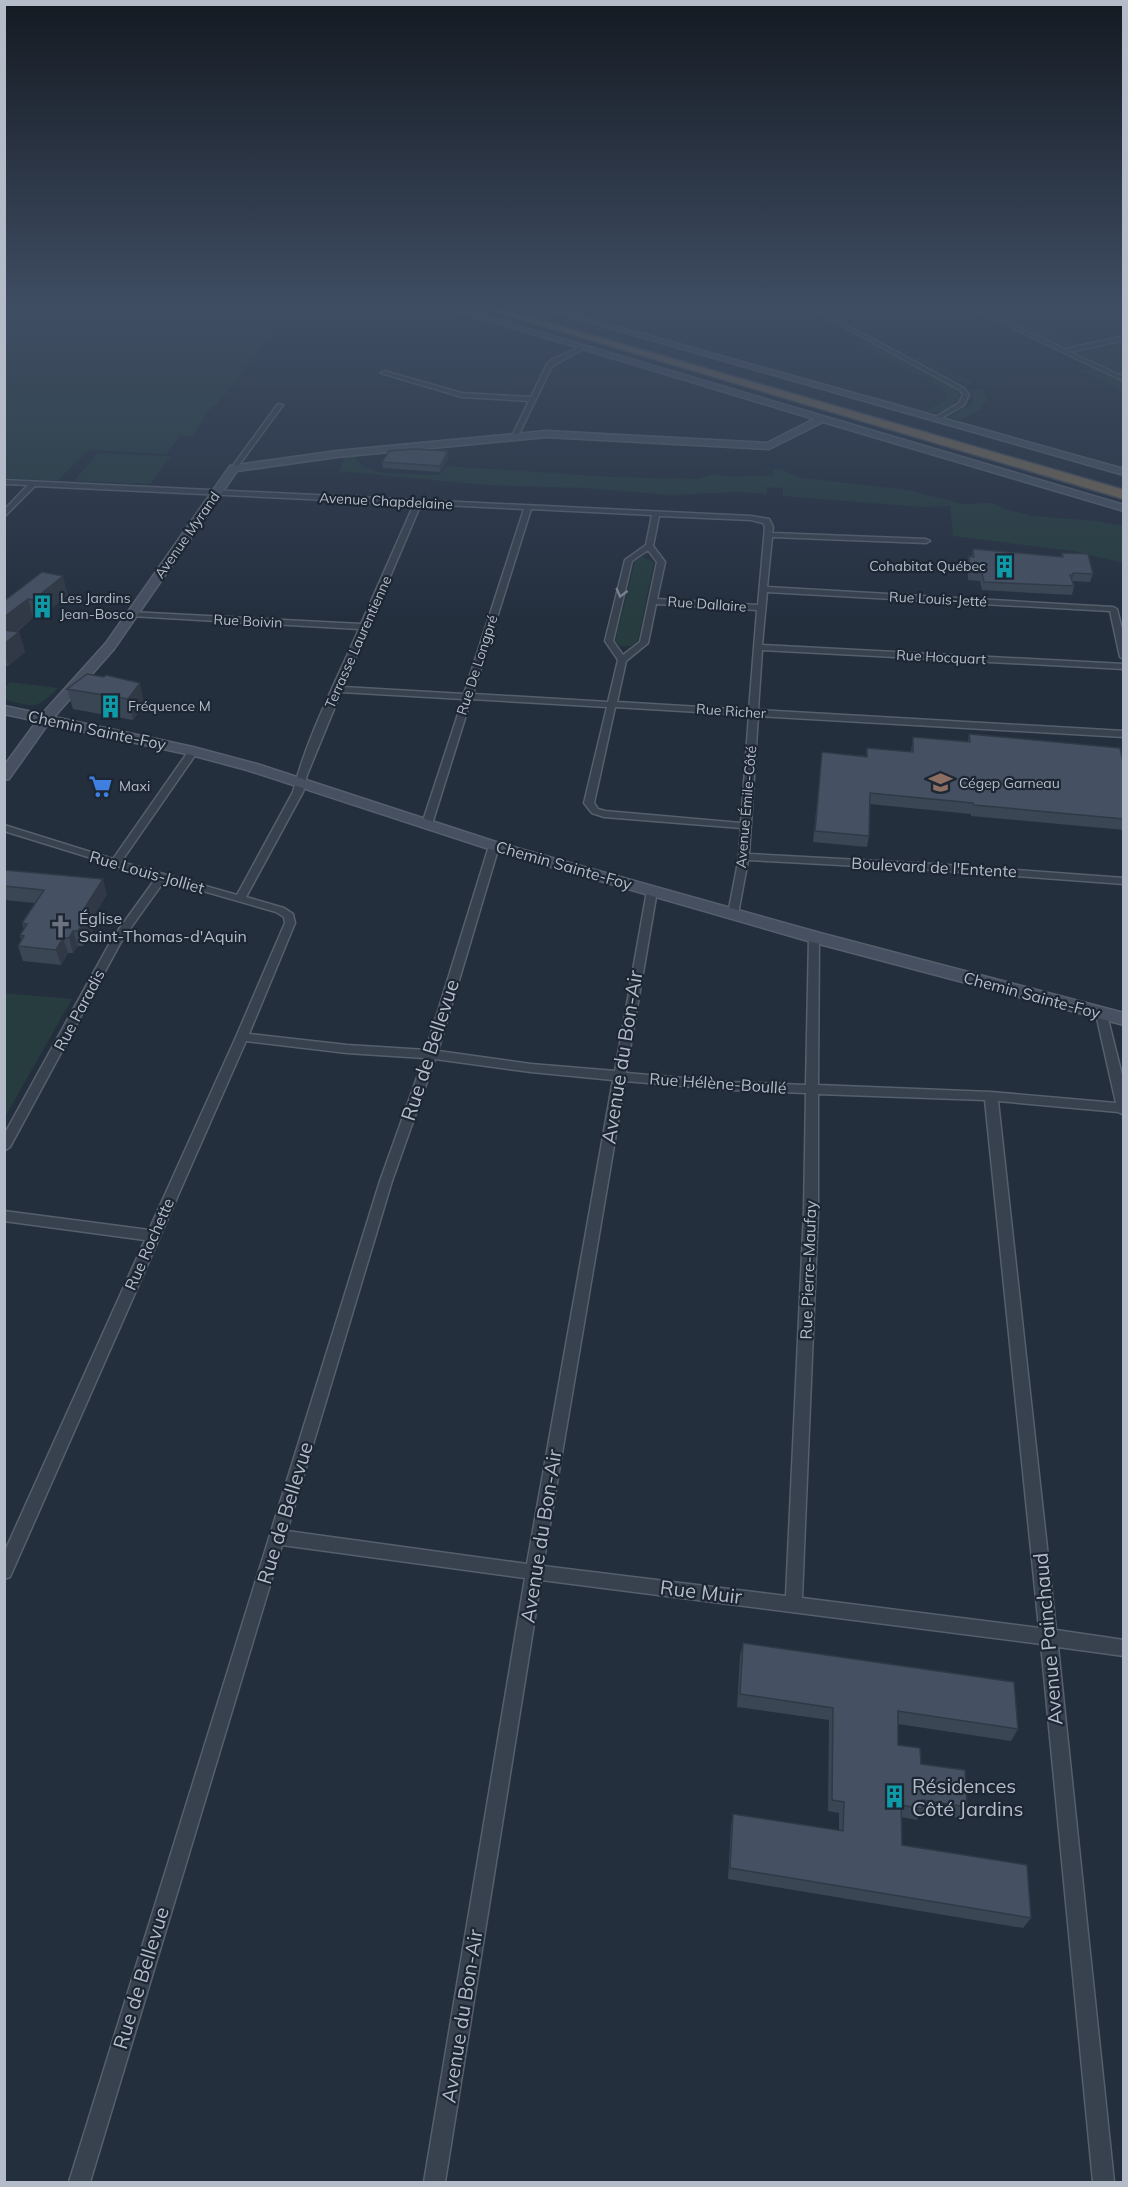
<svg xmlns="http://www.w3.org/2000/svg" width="1128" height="2187" font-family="Mulish,sans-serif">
<rect width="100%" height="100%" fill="#242f3e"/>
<g fill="#263c3f">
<path d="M4,311H139L127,322L274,331L217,404L211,407L193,436H180L166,454L89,450L57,481L5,478Z"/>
<path d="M985,311H994L1024,324L1053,326L1057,340H1067L1076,346L1060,345Z"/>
<path d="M865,340L951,386L957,390L959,398C937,428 892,404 864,396L867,394L925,411L939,404L947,397L940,387L856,342Z"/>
<path d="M1123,342V347L1117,349L1120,351L1123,367L1119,368L1123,370V375L1081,355L1084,352Z"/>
<path d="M924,357L974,383L965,385L914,358Z"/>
<path d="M1093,368L1123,382V391L1081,371L1056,375Z"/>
<path d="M983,389L987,399L981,409L960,420L949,417L971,405L974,398L970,390Z"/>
<path d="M98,453L171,456L150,484L74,481Z"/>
<path d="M354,456L363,467L383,473L439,475L448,466L612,477L697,479L712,474L734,477L773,475V469L783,470L801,478L907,490L963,504L992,503L1005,509L1032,516L1097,521L1123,526V563L1073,551L953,536L950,506L924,507L783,496V488L767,487L766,494L739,492L670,495L587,488L487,485L339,471L345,457Z"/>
<path d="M642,557L654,562L638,641C632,648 620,649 615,641L635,561Z"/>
<path d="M10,682L58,688C36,711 33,706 5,700V688Z"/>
<path d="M5,993L72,999L5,1117L4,993Z"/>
</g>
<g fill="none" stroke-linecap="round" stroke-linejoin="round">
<defs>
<g id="street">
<path d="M552,311H559L556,313Z"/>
<path d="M815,311H820L964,388L969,395L964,405L938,420H934V418L959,403L963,395L960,390Z"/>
<path d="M976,311H982L1065,349L1124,336V340L1070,352L1124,377V381Z"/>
<path d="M582,346L587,347L552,366L518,436L515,438L512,436L529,401L462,397L381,373L384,371L462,393L531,397L547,364L553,359Z"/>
<path d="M278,404L283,405L236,469H232V467Z"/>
<path d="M4,480L751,516L769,519L773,527L772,533L926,539L930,541L926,543L772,537L767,587L1113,607L1117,609L1124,637V659L1120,657L1110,611L767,592L762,645L1124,664V669L762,650L758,710L1124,731V737L758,716L749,854L934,864L1124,878V884L934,870L748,860L738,914L733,917L728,914L739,857L741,828L604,817L592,813L584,803L607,707L471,699L432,824L427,827L422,824L463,699L341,692L307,775L303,792L246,897L284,908L293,914L295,923L249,1034L347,1045L426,1050L489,846L494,843L499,846L438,1051L531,1064L615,1071L647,891L652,888L657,891L626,1073L729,1082L806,1085L809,937L814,934L819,937L818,1085L991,1092L1116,1103L1096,1014L1102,1010L1106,1011L1124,1083V1115L1118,1112L998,1101L1056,1630L1124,1640V1656L1058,1647L1114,2182H1093L1041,1644L541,1580L445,2182H424L525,1578L282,1545L90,2182H69L380,1181L424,1058L347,1053L246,1041L10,1577L4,1579V1553L145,1240L4,1221V1211L149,1230L236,1037L285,923L284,917L276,912L165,880L122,940L10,1147L4,1151V1135L112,939L156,878L4,831V825L113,859L190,749H196L198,751L121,862L237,895L293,792C307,736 336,682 359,629L131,616L127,614L131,612L361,624L414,504L35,486L4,517V510L28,485L4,484ZM421,504L524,509L464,694L343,687ZM531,509L652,515L646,545L625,560L605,641L618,660L608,702L473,694ZM659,516L751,520L763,523L765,527L758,605L657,599L665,562L653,546ZM648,550L657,562L640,642L623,655L613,641L632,561ZM656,604L757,610L749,710L617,702L626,661L648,643ZM615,707L749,715L741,823L605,811L598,809L594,803ZM435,1059L531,1072L613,1080L527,1564L287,1531L392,1181ZM625,1081L729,1090L806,1093L804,1212L786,1596L543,1566ZM818,1094L985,1100L1039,1628L802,1598L818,1212Z"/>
</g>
<g id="secondary">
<path d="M457,311H468L1124,505V511L823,422L769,449L546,437L337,457L237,471L114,649L54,717L193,747L257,764L499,843L820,933L1124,1013V1025L808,941L489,849L247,770L191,755L48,724L9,779L4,780V766L37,721L4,714V706L42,714L106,643L230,466L337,451L546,431L767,443L814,419Z"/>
<path d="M550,311H561L1124,469V475Z"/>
</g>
<path id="highway" d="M493,311H508L1124,490V499Z"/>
</defs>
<use href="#street" stroke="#565f6c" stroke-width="3"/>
<use href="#secondary" stroke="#565f6c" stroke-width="3"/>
<use href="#highway" stroke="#434c59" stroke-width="3"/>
<use href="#street" fill="#38414e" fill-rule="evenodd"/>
<use href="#secondary" fill="#465061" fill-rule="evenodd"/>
<use href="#highway" fill="#746855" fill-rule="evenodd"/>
</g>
<g fill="#3b4654">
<path d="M449,457L440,472L383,468L382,462Z"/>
<path d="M973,549L1061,557L1062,553L1093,574L1090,582L1072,581L1074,586L1072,595L982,590L980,581L968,580V565L969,556L972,557Z"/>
<path d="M68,595L38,619L33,618L17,632H19L25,652L8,666H4V601Z"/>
<path d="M87,674L144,704L133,720L73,709L67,689Z"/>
<path d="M969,734L1124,765V830L971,816V814L869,804V836L867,847L813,842L822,752L866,756L867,748L911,752L913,737L968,741Z"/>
<path d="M5,870L107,894L90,922L93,930L83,946H78L73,953H68L61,965L23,961L18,946L21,940L20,935L24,929L22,923L35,903L4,900Z"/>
<path d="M743,1643L1018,1729L1011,1741L898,1724V1745L921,1764L967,1807L960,1818L921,1812L917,1820L901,1817L902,1845L1031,1918L1023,1928L728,1879L731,1825L733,1814L839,1831V1813L828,1811L829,1720L737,1707L740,1656Z"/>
</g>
<g fill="#303945">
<path d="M448,451L449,457L440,472V466Z"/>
<path d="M63,576L68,595L38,619L33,600Z"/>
<path d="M28,599L33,618L4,641V617Z"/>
<path d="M19,632L25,652L8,666L4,654V644Z"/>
<path d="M140,683L144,704L133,720L128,699Z"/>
<path d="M103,879L107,894L90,922L93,930L83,946L78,931L81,914Z"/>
<path d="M73,931L78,946L73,953L69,938Z"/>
<path d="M63,938L68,953L61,965L56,950Z"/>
</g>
<g fill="#455162" stroke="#303945" stroke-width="1.5">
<path d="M414,449L448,451L440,466L382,462L389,451Z"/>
<path d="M973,549L1063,557L1062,553L1088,554L1093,574L1073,573V576L1070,575L1074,586L984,582L982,573L970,572L969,556L974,557Z"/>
<path d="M42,572L63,576L33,600L28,599L4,617V601Z"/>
<path d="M4,630L19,632L4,644Z"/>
<path d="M87,674L104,677L106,675L140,683L128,699L67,689Z"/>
<path d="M969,734L1120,748L1124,765V819L974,805L973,803L870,793L869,836L815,831L822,752L867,757V748L913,752V737L970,742Z"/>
<path d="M5,870L103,879L81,914L88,915L78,931H73L69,938H63L56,950L18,946L24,936L20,935L27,924L22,923L44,890L4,886Z"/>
<path d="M743,1643L1014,1682L1018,1729L898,1711V1745L920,1748L921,1764L965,1770L967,1807L922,1800V1809L901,1805L902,1845L1027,1865L1031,1918L730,1868L733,1814L843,1831L844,1802L832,1800L833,1708L740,1694Z"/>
</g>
<defs><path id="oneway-chevron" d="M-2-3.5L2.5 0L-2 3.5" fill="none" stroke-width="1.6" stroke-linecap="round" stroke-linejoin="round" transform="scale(1.5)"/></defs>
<use stroke="#7c8592" href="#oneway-chevron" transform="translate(621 593) rotate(105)"/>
<linearGradient id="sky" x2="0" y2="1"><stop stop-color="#141a22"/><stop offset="0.5" stop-color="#3f4d63"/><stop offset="1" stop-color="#3f4d63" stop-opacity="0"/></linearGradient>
<rect width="1128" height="617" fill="url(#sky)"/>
<defs>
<symbol id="building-bare" viewBox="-9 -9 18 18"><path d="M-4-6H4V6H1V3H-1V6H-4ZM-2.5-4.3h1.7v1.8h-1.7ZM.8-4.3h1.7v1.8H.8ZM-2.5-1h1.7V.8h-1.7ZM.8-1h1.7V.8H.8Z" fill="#0f9aa8" stroke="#1d2633" stroke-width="2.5" paint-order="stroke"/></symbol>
<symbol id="university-bare" viewBox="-9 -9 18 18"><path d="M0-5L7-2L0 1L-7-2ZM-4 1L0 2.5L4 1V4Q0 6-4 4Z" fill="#8d6e63" stroke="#1d2633" stroke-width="2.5" paint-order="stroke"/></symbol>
<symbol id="supermarket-bare" viewBox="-9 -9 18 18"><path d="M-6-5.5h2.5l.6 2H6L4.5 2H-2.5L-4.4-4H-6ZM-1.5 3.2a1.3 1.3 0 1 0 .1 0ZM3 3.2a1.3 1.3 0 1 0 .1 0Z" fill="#3f7fe0" stroke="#1d2633" stroke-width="2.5" paint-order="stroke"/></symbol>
<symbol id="church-bare" viewBox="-9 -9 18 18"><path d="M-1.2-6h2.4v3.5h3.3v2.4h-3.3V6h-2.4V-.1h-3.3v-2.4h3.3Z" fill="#6b7280" stroke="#1d2633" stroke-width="2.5" paint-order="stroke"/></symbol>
</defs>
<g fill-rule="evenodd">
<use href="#building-bare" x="988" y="550" width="33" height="33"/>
<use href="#building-bare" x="26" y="590" width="33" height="33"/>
<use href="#building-bare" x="94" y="690" width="33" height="33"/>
<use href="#university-bare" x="924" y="766" width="33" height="33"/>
<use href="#supermarket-bare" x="84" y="770" width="33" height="33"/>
<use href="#church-bare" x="44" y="910" width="33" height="33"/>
<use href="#building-bare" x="878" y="1780" width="33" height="33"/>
</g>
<g text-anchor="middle" stroke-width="4.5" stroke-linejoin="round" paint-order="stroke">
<g font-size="14" fill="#b4bcc9" stroke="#1d2633">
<text transform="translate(386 501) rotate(3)" y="5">Avenue Chapdelaine</text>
<text transform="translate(187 535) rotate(-55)" y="5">Avenue Myrand</text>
<text transform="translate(938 599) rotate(3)" y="5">Rue Louis-Jetté</text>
<text transform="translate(707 604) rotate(4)" y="5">Rue Dallaire</text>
<text transform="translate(248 621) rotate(3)" y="5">Rue Boivin</text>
<text transform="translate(358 642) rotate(-66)" y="5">Terrasse Laurentienne</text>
<text transform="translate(941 657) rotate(3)" y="5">Rue Hocquart</text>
<text transform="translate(477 665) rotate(-72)" y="5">Rue De Longpré</text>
<text transform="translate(731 711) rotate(4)" y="5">Rue Richer</text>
<text transform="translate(746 807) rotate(-85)" y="5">Avenue Émile-Côté</text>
</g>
<g font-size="14" fill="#b4bcc9" stroke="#1d2633" text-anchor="start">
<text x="986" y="571" text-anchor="end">Cohabitat Québec</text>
<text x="60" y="603">Les Jardins<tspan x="60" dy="16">Jean-Bosco</tspan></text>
<text x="128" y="711">Fréquence M</text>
<text x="959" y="788">Cégep Garneau</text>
<text x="119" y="791">Maxi</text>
</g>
<g font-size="16" fill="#b4bcc9" stroke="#1d2633">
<text transform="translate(97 730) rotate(12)" y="6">Chemin Sainte-Foy</text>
<text transform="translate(564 865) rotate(16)" y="6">Chemin Sainte-Foy</text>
<text transform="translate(934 867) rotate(3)" y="6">Boulevard de l'Entente</text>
<text transform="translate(147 872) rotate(16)" y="6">Rue Louis-Jolliet</text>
<text transform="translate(1032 995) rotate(15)" y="6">Chemin Sainte-Foy</text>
<text transform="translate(79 1010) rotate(-62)" y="6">Rue Paradis</text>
<text transform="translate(718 1083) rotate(4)" y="6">Rue Hélène-Boullé</text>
<text transform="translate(149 1244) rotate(-66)" y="6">Rue Rochette</text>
<text transform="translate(808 1270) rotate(-88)" y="6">Rue Pierre-Maufay</text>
</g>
<g font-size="16" fill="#b4bcc9" stroke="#1d2633" text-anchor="start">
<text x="79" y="924">Église<tspan x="79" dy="18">Saint-Thomas-d'Aquin</tspan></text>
</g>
<g font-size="20" fill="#b4bcc9" stroke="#1d2633">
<text transform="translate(430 1050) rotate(-72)" y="7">Rue de Bellevue</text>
<text transform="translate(622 1057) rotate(-81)" y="7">Avenue du Bon-Air</text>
<text transform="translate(285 1513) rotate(-73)" y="7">Rue de Bellevue</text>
<text transform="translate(541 1536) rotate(-81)" y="7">Avenue du Bon-Air</text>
<text transform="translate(701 1592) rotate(7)" y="7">Rue Muir</text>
<text transform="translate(1048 1639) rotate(-95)" y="7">Avenue Painchaud</text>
<text transform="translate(141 1978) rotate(-73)" y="7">Rue de Bellevue</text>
<text transform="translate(462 2016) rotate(-81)" y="7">Avenue du Bon-Air</text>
</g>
<g font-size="20" fill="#b4bcc9" stroke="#1d2633" text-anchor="start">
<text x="912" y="1793">Résidences<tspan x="912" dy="23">Côté Jardins</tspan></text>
</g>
</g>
<rect width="1128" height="2187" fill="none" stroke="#b4bcc9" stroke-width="12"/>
</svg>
